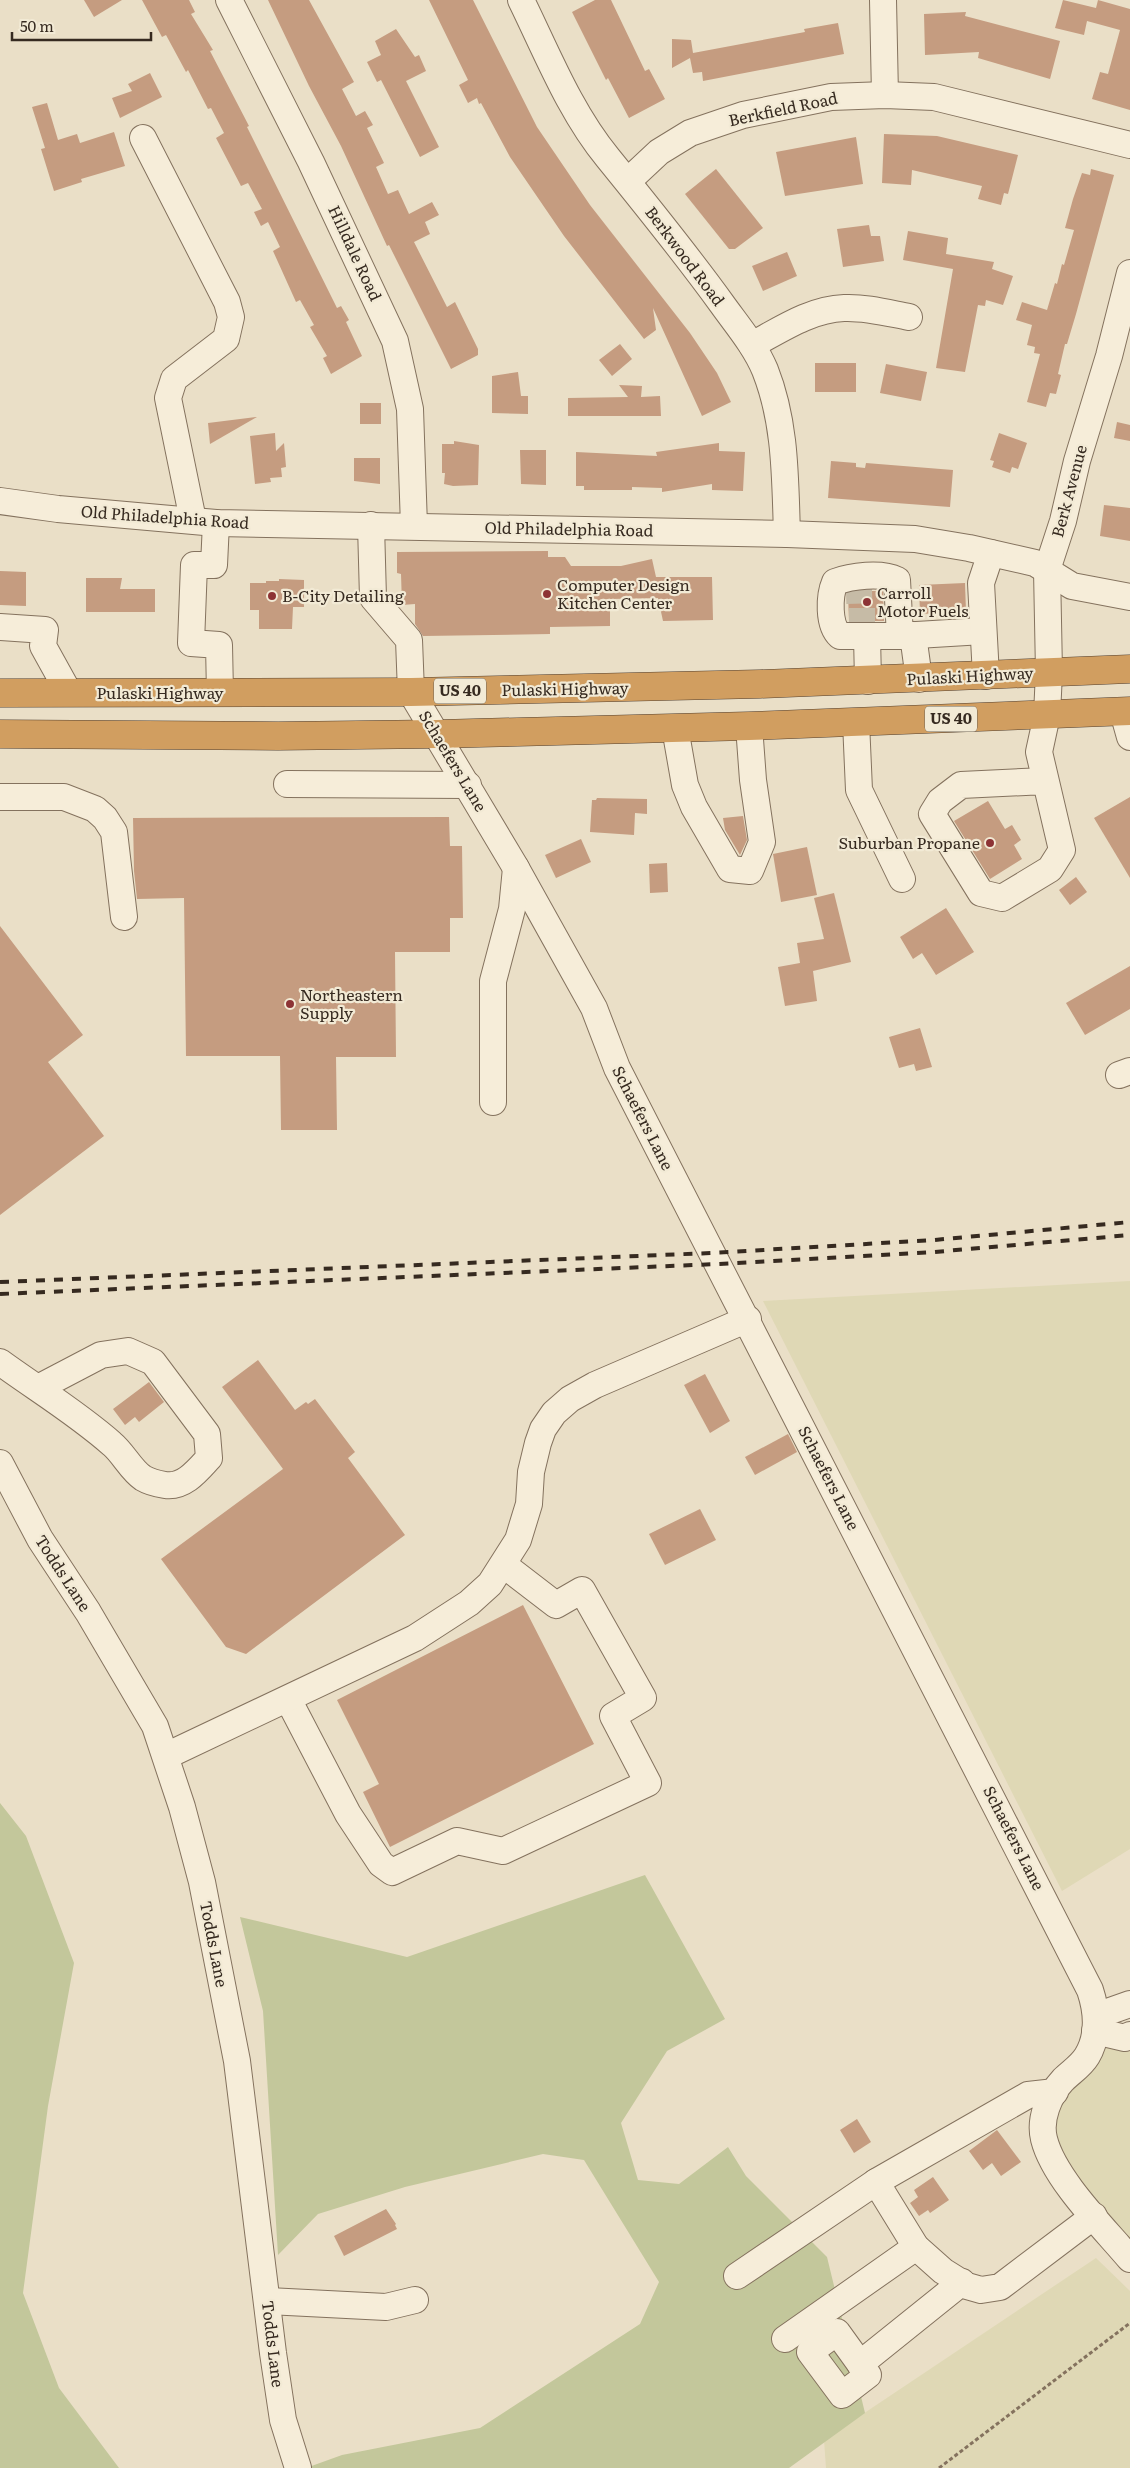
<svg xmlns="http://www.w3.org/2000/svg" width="1130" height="2468" font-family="Literata,serif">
<rect width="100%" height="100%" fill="#eadfc7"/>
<g fill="#dfd8b5">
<path d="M1130,1281V1849L1062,1891L763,1301Z"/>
<path d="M1130,2029V2246L1060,2157L1053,2120L1067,2092L1112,2041Z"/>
<path d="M1096,2258L1130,2291V2468H826L824,2440Z"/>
</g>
<g fill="#c3c79b">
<path d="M0,1803L26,1836L74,1963L48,2106L23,2293L59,2388L119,2468H0Z"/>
<path d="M645,1875L725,2019L667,2051L621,2123L638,2180L679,2184L728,2147L746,2176L827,2257L865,2413L789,2468H306L342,2455L480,2428L640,2324L659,2282L584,2160L543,2154L405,2187L318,2214L278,2255L263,2011L240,1917L407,1957Z"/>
</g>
<g fill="#c59c80">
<path d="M84,0H122L94,17Z"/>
<path d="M142,0H189L195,12L191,14L213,50L210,51L249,126L247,127L337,308L341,306L349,320L346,322L362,356L331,374L323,358L327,356L310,327L314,325L300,300L296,302L273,251L280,247L268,222L261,226L254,212L262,209L248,183L241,186L216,138L224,133L211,108L208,109L188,70L186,72L166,35L162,37Z"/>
<path d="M268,0H309L354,82L342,89L356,116L365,111L373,125L367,128L384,163L376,167L388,194L398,190L409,214L432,202L439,215L425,222L430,234L414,242L447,307L455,302L478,349V355L451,369L389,245L387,246L341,146L309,86Z"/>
<path d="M429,0H473L537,127L590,205L690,333L717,373L731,402L702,416L653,308L656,330L644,339L564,236L510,157L481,103L479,104L477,98L468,103L459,85L468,80Z"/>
<path d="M595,0H611L645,71L649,69L665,99L629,118L608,78L606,80L572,12Z"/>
<path d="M1063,0L1096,8L1098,0L1130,9V110L1092,99L1100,72L1108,74L1120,30L1087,21L1084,35L1055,28Z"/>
<path d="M966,12L965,16L1060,41L1050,79L978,58L979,52L925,55L924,14Z"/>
<path d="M838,23L844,54L703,81L702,72L693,73L690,58L672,68V39L691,40L693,53L805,32L804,29Z"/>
<path d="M396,29L415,57L419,55L426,71L406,81L439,147L420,157L381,80L377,82L367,62L381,55L375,41Z"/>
<path d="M150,73L162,97L120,118L112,98L132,91L128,84Z"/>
<path d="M47,103L58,140L77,134L80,143L114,132L125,166L81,179L82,182L54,191L41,149L45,148L32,107Z"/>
<path d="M884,134L937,136L1018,155L1008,194L1004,193L1001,205L978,199L982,186L912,170L911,185L882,183Z"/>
<path d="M856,137L863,184L785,196L776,152Z"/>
<path d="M716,169L763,228L735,249H729L685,194Z"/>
<path d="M1091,169L1114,175L1076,314L1067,344H1065L1058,374L1061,375L1056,394L1050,393L1046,407L1027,402L1040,354L1034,353L1035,347L1027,345L1032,325L1016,320L1022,302L1047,310L1055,283L1057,284L1062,264L1064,265L1074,230L1065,228L1073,199L1082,173L1090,175Z"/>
<path d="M869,225L871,236H880L884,261L843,267L837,229Z"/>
<path d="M908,231L948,238L946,254L994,262L992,269L1013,276L1003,305L986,300L985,306L978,305L965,372L936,368L953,269L903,260Z"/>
<path d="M787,252L797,276L763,291L752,266Z"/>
<path d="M620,344L632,359L612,376L599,360Z"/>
<rect x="815" y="363" width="41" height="29"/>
<path d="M886,364L927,372L921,401L880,393Z"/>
<path d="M518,372L521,396H528V414L492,413V376Z"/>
<path d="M619,385L642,386L641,397L660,396L661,416H568V398L628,397Z"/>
<rect x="360" y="403" width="21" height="21"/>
<path d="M257,417L210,444L208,423Z"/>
<path d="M1117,422L1130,425V441L1114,438Z"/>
<path d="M275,433L276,451L284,443L286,467L281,468L282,477L270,478L271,482L255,484L250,436Z"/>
<path d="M999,433L1027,443L1018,469L1012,467L1010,473L992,467L994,461L990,460Z"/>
<path d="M454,441L479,445L478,485L453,486L444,484L445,473H442V444H454Z"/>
<path d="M719,443V451L745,452L743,491L712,490V484L662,492V488L632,487V490H584V486H576V452L657,456L656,452Z"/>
<path d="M520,450H546V485L521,484Z"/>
<path d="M354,458H380V484L354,481Z"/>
<path d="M831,461L856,463V467L865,468L866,463L953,470L950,507L828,498Z"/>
<path d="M1104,505L1130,508V541L1100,536Z"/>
<path d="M548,551V557H565L571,566H621L652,559L656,577H712L713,620L663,621L658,598L610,599V626L550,627V634L423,636L415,624V604L402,605L401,574L397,573V552Z"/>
<path d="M0,571L26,572V606L0,605Z"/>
<path d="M86,578H122L120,589H155V612H86Z"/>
<path d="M279,579L304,580V607H293L292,629H259V610H250V583H266V581H279Z"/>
<path d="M965,583L966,612L920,614L919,585Z"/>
<path d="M867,591H883L884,621H849L848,594Z"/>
<path d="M1130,797V878L1094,818Z"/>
<path d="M597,798L647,799V814L635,813L634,835L590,832L592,800H596Z"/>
<path d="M988,801L1005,829L1012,825L1021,840L1014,845L1022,859L990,879L954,821Z"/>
<path d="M743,816L747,840L740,855L725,830L723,818Z"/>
<path d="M449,817L450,846H462L463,918H450V952H395L396,1057H336L337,1130H281L280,1056H186L184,898L137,899L134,871L133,818Z"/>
<path d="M581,839L591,862L556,878L545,855Z"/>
<path d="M807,847L817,895L781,902L773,854Z"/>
<path d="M667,863L668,892L650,893L649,864Z"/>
<path d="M1076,877L1087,892L1070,905L1059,890Z"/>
<path d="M834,893L851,962L813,971L817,1001L785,1006L778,967L800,963L797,943L824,939L814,898Z"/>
<path d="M946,908L974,952L936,975L922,953L913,959L900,937Z"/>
<path d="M0,926L83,1035L48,1062L104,1136L0,1215Z"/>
<path d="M1130,966V1009L1085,1035L1066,1003Z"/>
<path d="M920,1028L932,1067L916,1071L914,1064L899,1068L889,1037Z"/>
<path d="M258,1360L295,1410L306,1402L308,1404L315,1399L355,1452L348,1458L405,1535L246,1654L226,1647L161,1559L283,1469L222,1387Z"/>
<path d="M705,1374L730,1421L710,1433L684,1385Z"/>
<path d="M149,1382L164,1402L139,1422L135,1417L125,1425L113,1409Z"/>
<path d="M788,1434L797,1452L755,1475L745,1457Z"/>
<path d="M700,1509L716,1540L665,1565L649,1534Z"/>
<path d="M523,1605L594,1744L390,1847L363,1792L379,1784L337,1700Z"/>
<path d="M857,2119L871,2142L854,2153L840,2130Z"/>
<path d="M997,2130L1021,2162L1001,2176L992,2163L983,2170L969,2151Z"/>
<path d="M933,2177L949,2200L930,2213L928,2210L919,2216L910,2203L918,2197L914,2190Z"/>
<path d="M386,2209L396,2224L395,2225L397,2229L344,2256L334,2236Z"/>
</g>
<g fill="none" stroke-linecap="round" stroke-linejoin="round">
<g stroke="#c6bba6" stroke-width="26" stroke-dasharray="26 13" stroke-linecap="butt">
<path d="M846,591L883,590"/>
<path d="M849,621H884"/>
</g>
<defs>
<g id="minor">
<path d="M229,0L311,162L395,341L410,409L414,526"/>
<path d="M521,0C547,53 570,112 608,158C647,206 686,254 722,304C737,325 755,346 765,370C786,423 785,478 787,534"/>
<path d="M883,0L885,95"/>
<path d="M143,138L227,302L231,317L226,339L174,379L168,398L193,520"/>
<path d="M628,181L659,152L690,133L743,115L831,97L885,95L934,97L1130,145"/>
<path d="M752,345C780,330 811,309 844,308C866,307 888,313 909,317"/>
<path d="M0,501L58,509L216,523L787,534L915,539L969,548L1035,563L1072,586L1130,597"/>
<path d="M216,523L214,565H194L191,643L219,645L220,693"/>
<path d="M371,525L373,598L409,640L411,692L516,868L594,1008L617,1068L1090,1990C1097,2011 1099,2036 1087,2056C1081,2066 1071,2072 1063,2080C1049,2095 1039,2119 1044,2139C1054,2179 1104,2228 1130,2259"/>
<path d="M0,627L45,630L43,646L69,693"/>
<path d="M913,635L919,679"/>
<path d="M867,636H900L897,580C881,572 851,576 835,582C829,596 828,625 840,636H867L868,681"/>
<path d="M900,636L983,631"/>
<path d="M986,676L981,583L991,553"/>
<path d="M1123,712L1130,737"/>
<path d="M856,722L859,790L902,879"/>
<path d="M675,728L685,785L694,807L730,869L750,871L762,842L753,780L749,726"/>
<path d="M1045,781L961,785L940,801L932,814L981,893L1002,898L1050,869L1062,850L1039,752L1047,715L1049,672L1047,570L1063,521L1077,461L1109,356L1130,273"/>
<path d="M287,784L468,785"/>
<path d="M0,797H64L95,809L105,818L114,832L124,917"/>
<path d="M1119,1075L1130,1071"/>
<path d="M493,1102V981L512,909L516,868"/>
<path d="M0,1362C37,1389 77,1413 112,1444C123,1453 131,1470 143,1478C148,1481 159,1484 165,1485C184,1488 198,1470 209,1458L207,1434L153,1362L128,1351L101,1355L38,1388"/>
<path d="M0,1463L40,1539L88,1612L155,1726L182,1807L202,1882L237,2061L273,2353L283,2420L298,2468"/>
<path d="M288,1699L348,1814L381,1864L392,1872L457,1841L503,1851L648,1783L613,1716L643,1698L582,1590L556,1605L504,1565"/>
<path d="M166,1756L415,1638L469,1603L490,1584L518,1540L529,1504L531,1472L538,1443L543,1429L554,1413L570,1399L595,1385L748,1319"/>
<path d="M1096,2016L1130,2004"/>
<path d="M1095,2031L1125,2038L1130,2035"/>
<path d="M1055,2092L1028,2095L876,2182L916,2247L943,2271L967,2286L981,2290L1000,2287L1094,2216"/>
<path d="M737,2276L876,2182"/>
<path d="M268,2301L386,2307L415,2300"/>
<path d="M837,2332L868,2375L842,2395L810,2352Z"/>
<path d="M785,2339L916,2247"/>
<path d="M860,2364L962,2282"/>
</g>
<g id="highway">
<path d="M0,693L411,692L760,684L1130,669"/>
<path d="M0,734L278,736L437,734L749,726L1130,711"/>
</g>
</defs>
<use href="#minor" stroke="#84725e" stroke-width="28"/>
<use href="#highway" stroke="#524031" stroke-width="29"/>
<path stroke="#84725e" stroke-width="3" stroke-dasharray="4 2.5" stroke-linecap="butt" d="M939,2468L1130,2323"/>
<use href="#minor" stroke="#f6edd9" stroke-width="26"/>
<use href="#highway" stroke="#d19e60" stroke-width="28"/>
<g stroke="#362a20" stroke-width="4" stroke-dasharray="9 9" stroke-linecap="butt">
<path d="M0,1282L711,1253L934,1240L1130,1222"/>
<path d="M0,1294L718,1264L934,1252L1130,1235"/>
</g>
</g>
<g fill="#8d3335" stroke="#f2ead5" stroke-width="2">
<circle cx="547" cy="594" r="5"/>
<circle cx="272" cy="596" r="5"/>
<circle cx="867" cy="602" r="5"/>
<circle cx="990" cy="843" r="5"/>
<circle cx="290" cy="1004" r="5"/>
</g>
<g text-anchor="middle" stroke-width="4.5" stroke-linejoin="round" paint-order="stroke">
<g fill="#f2ead5" stroke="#6e6456" stroke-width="1">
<rect x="434" y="678.5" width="52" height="25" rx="4"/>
<rect x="925" y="706.5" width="52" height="25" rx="4"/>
</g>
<g font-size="15" font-weight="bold" fill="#362a20">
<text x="460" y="696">US 40</text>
<text x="951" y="724">US 40</text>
</g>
<g font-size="16" fill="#362a20" stroke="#f2ead5">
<text transform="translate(783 109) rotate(-12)" y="6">Berkfield Road</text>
<text transform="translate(355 253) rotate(65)" y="6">Hilldale Road</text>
<text transform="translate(685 256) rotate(53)" y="6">Berkwood Road</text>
<text transform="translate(1069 491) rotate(-75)" y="6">Berk Avenue</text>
<text transform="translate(165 517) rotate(4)" y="6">Old Philadelphia Road</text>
<text transform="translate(569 529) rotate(1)" y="6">Old Philadelphia Road</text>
<text transform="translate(970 676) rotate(-3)" y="6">Pulaski Highway</text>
<text transform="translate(565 689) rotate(-1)" y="6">Pulaski Highway</text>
<text x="160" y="699">Pulaski Highway</text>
<text transform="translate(453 761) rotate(59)" y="6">Schaefers Lane</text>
<text transform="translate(643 1118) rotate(63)" y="6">Schaefers Lane</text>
<text transform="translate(829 1478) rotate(63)" y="6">Schaefers Lane</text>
<text transform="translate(63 1573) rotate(57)" y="6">Todds Lane</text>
<text transform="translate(1014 1838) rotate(63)" y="6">Schaefers Lane</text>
<text transform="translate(214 1944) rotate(79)" y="6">Todds Lane</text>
<text transform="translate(273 2344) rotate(83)" y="6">Todds Lane</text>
</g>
<g font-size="16" fill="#362a20" stroke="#f2ead5" text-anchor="start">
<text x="557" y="591">Computer Design<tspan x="557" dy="18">Kitchen Center</tspan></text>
<text x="877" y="599">Carroll<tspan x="877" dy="18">Motor Fuels</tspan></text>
<text x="282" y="602">B-City Detailing</text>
<text x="980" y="849" text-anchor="end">Suburban Propane</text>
<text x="300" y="1001">Northeastern<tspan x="300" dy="18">Supply</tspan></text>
</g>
</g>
<path d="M12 32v8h139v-8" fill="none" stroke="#362a20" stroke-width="2.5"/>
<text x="20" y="32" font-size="15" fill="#362a20" stroke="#f2ead5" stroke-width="4" paint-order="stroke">50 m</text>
</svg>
